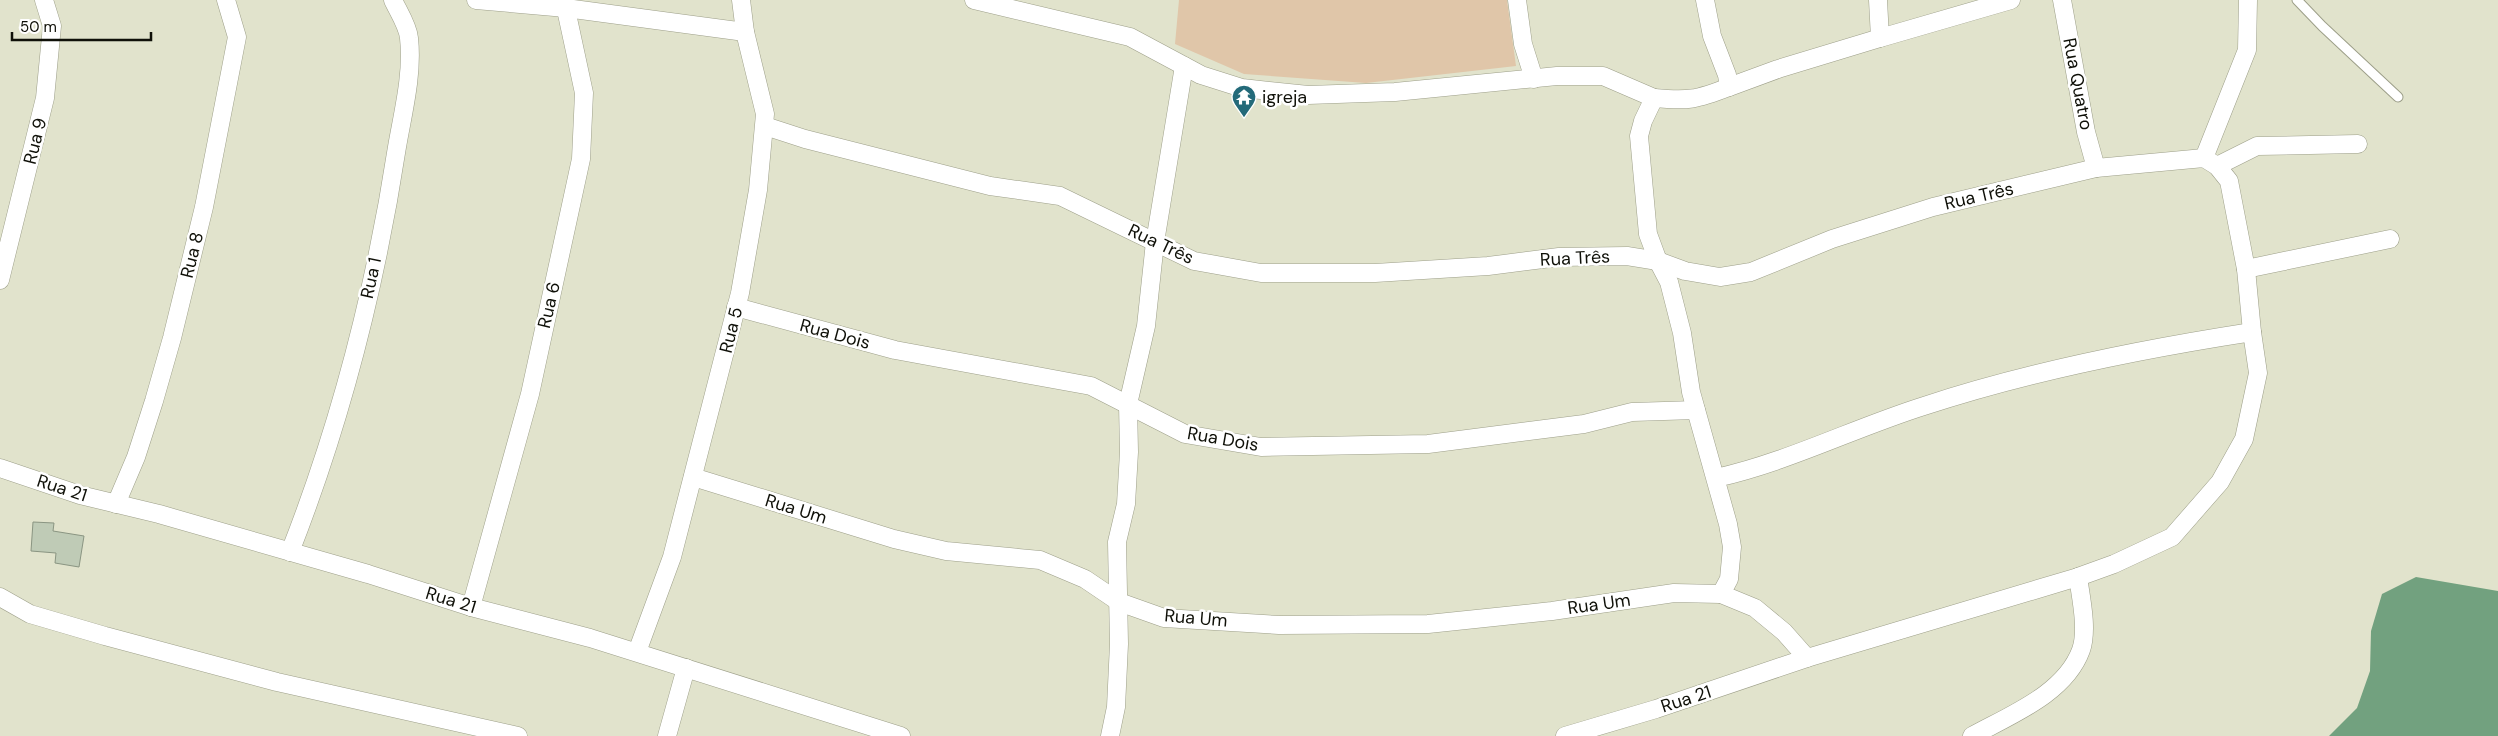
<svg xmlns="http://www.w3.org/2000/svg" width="2498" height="736" font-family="'DM Sans',sans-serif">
<rect width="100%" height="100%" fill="#e1e3cc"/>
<path fill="#e0c6a9" d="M1179,0H1507L1516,66L1366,83L1244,74L1175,44Z"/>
<path fill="#72a17f" d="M2416,577L2498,591V736H2329L2357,708L2370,671L2371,631L2382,594Z"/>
<path fill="#bfcbb6" stroke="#8a9582" d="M33,522L54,523L53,531L84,536L79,567L55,563L56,553L31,551Z"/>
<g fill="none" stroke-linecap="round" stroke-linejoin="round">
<defs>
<path id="lane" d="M2297,0L2322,26L2398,97"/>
<g id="street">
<path d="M476,0L566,8L745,32"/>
<path d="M974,0L1130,37L1201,75L1242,88L1308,95L1395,92L1557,76H1603L1654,98L1643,121L1639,136L1648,234L1658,261L1669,282L1682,333L1691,392L1728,524L1732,547L1729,579L1721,594L1755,608L1784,632L1807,658L2078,577L2114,564L2172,537L2220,482L2244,439L2258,373L2252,332C2142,349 2030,371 1924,406C1854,428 1788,462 1716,478"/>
<path d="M1517,0L1523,44L1534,79"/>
<path d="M1705,0L1712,36L1727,75L1729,87L1778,69L1880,38L1878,0"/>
<path d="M2062,0L2086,132L2096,168"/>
<path d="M1880,38L2011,0"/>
<path d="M1654,98C1688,101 1696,100 1729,87"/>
<path d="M765,126L805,139L990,186L1060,196L1194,261L1261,273H1375L1488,266L1559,257L1627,256L1658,261L1685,271L1720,277L1751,272L1832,239L1933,207L2096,168L2204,158L2217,166L2229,181L2246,269L2252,332"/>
<path d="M2204,158L2247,50L2248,0"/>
<path d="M2217,166L2257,146L2358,144"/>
<path d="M2246,269L2390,239"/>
<path d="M0,280L45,98L52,26L44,0"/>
<path d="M736,307L895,350L1091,386L1185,434L1261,447L1428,444L1584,424L1632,412L1696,410"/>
<path d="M0,468L80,495L159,514L368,574L471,607L590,638L901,736"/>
<path d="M693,477L894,539L946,551L1040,560L1085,579L1119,602L1164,618L1279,625L1428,624L1552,611L1674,593L1721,594"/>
<path d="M116,504L136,457L154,401L172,338L204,207L237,37L226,0"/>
<path d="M290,552C341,422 376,284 397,147C403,112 413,74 409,38C408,26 398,11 393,0"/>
<path d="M0,597L30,614L105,636L277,682L518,736"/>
<path d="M471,607L530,394L581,159L584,93L564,0"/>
<path d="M637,652L672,557L740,293L758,190L765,114L745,32L741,0"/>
<path d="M667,736L686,668"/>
<path d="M1110,736L1116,707L1119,644L1117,542L1126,504L1129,452L1128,404L1146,326L1155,242L1184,66"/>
<path d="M1565,736L1656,709L1807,658"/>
<path d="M1972,736C2010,715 2065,694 2081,650C2088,630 2081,598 2078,577"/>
</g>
</defs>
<use href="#lane" stroke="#9d9f89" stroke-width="11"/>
<use href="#street" stroke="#9d9f89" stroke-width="19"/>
<use href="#lane" stroke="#fff" stroke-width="9"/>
<use href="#street" stroke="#fff" stroke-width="18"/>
</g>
<defs>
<symbol id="temple-pin" viewBox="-11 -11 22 30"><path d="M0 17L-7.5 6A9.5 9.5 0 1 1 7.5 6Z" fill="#236a79" stroke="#fff"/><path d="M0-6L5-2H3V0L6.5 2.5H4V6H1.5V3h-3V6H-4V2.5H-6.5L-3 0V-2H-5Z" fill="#fff"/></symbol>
</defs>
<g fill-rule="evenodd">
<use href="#temple-pin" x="1230" y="83" width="28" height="38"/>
</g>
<g text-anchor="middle" stroke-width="5" stroke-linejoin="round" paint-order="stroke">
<g font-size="18" fill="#0f1008" stroke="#fff">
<text transform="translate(2078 84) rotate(79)" y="6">Rua Quatro</text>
<text transform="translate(35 141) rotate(-76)" y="6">Rua 9</text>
<text transform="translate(1979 196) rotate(-13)" y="6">Rua Três</text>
<text transform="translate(1161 244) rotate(25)" y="6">Rua Três</text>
<text transform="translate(192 255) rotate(-76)" y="6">Rua 8</text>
<text transform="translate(1575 258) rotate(-3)" y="6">Rua Três</text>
<text transform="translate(371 278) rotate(-78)" y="6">Rua 1</text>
<text transform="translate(549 305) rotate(-77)" y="6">Rua 6</text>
<text transform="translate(731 330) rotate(-76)" y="6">Rua 5</text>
<text transform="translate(835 334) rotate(15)" y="6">Rua Dois</text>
<text transform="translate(1223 439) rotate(10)" y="6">Rua Dois</text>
<text transform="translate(62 488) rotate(18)" y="6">Rua 21</text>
<text transform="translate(796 509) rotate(17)" y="6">Rua Um</text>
<text transform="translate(451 600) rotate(17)" y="6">Rua 21</text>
<text transform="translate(1599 604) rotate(-8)" y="6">Rua Um</text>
<text transform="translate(1196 618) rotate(5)" y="6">Rua Um</text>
<text transform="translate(1686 699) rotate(-18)" y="6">Rua 21</text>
</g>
<g font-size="18" fill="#0f1008" stroke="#fff" text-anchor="start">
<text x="1262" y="103">igreja</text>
</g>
</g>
<path d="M12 32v8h139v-8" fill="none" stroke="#0f1008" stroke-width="2.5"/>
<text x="20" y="32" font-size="15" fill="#0f1008" stroke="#ffffff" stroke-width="4" paint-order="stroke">50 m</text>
</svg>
